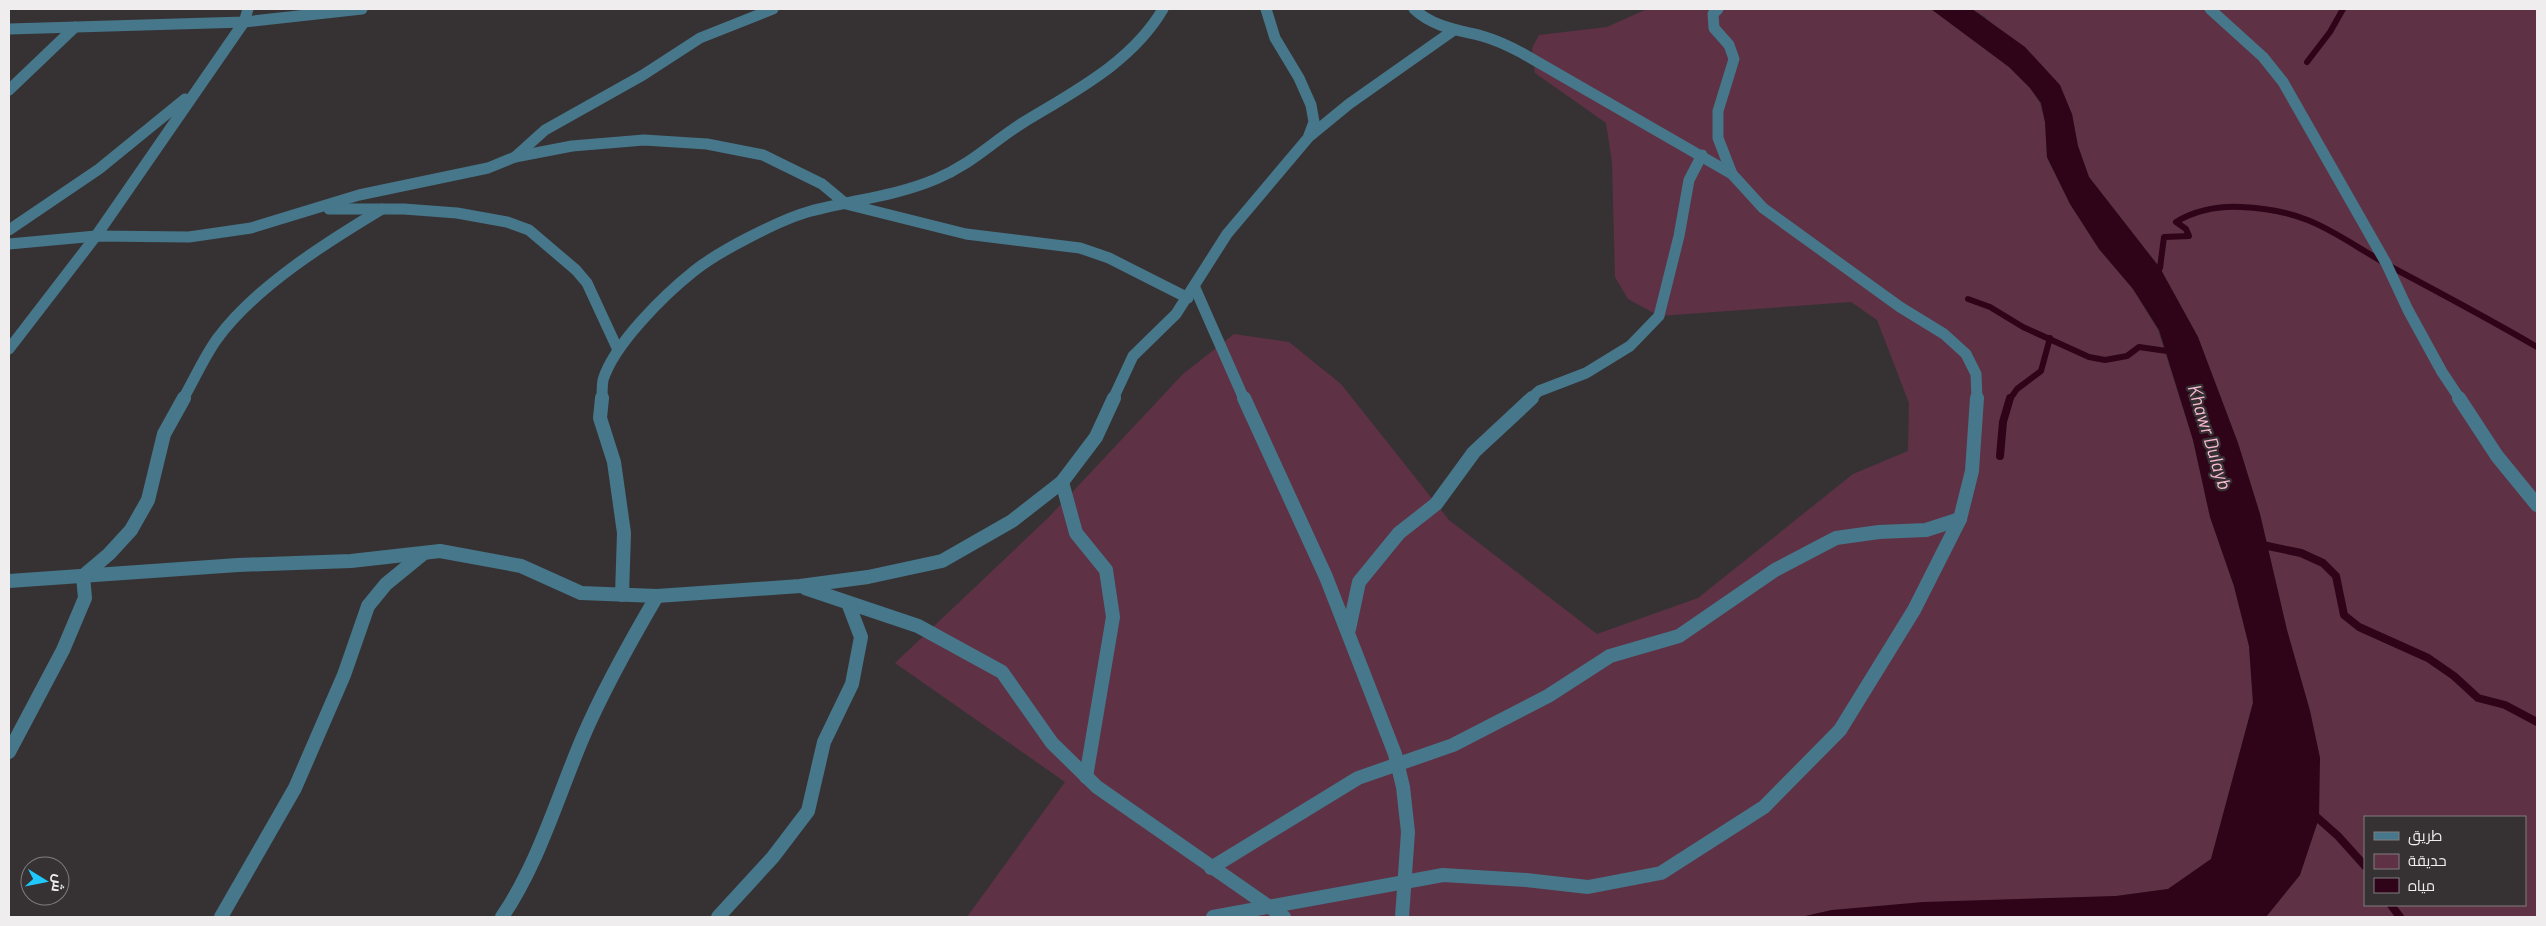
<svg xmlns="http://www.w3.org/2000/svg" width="2546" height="926" font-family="Barlow,Cairo,sans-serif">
<rect width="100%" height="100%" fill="#363234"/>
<g fill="#5f3144" fill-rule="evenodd">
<path d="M1647,9H1931L2009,67L2030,88L2040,103L2045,122L2047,158L2070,204L2099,249L2133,289L2158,330L2193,440L2210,517L2234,587L2249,646L2253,702L2211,859L2168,889L2116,896L1832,910L1801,917H967L1065,782L895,663L1049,517L1183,374L1234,334L1289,342L1341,384L1449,520L1597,634L1698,598L1853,474L1908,451L1909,403L1877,320L1851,302L1659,316L1628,299L1615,277L1612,162L1606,123L1535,73L1532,48L1539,35L1607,27Z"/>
<path d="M1972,9H2537V917H2266L2300,875L2320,758L2310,711L2287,630L2260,514L2238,443L2198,337L2160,268L2089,177L2078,146L2072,114L1985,17ZM2365,817H2525V905H2365Z"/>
</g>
<path fill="#2f0419" d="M1931,9H1972L2025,47L2060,85L2072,114L2078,146L2089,177L2160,268L2198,337L2238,443L2260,514L2287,630L2310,711L2320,758L2319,818L2300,875L2266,917H1801L1832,910L1923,902L2116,896L2168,889L2211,859L2253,703L2249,646L2234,586L2210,517L2193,440L2159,330L2133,289L2099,249L2070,204L2047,157L2045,122L2041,103L2030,88L2009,67Z"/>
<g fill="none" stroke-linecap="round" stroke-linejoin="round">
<g stroke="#2f0419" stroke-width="6">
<path d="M2307,62L2330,32L2343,9"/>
<path d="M2153,275L2160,268L2164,237L2189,236L2186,229L2176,222C2196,210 2218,206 2241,207C2314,210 2338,238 2397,270C2444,295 2491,320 2537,347"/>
<path d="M1968,299L1990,307L2023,327L2089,357L2105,360L2127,356L2139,347L2174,352"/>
<path d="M2010,399L2017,389L2041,371L2050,338"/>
</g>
<g stroke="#2f0419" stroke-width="8">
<path d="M2000,456L2003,422L2010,398"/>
<path d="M2258,544L2301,553L2323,563L2336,576L2344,615L2359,627L2428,658L2454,676L2478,698L2505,705L2537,722"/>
<path d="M2312,813L2338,836L2365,866"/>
<path d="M2391,905L2400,917"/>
</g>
<g stroke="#47778a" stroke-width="11">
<path d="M1414,9C1433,27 1458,30 1482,36C1496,40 1509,46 1522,53L1732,174"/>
<path d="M1718,9L1713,14L1714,28L1729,45L1734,59L1718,111V138L1732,174L1763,208L1900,307L1944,334L1966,354L1976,374L1977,399"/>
<path d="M2210,9L2263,57L2283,82L2386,263L2408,310L2442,372L2460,399"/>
<path d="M9,29L244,22L362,9"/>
<path d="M9,90L75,27"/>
<path d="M1310,136L1349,104L1454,30"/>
<path d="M515,157L572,146L644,140L707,144L763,155L822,184L846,204L966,234L1080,248L1109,258L1188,298"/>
<path d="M329,209H404L457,213L507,222L529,230L576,270L587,283L618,350"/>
<path d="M9,230L99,169L185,99"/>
<path d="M9,244L96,236L189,237L251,228L359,195L488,168L515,157L545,130L643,75L700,38L773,9"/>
<path d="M1195,288L1244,399"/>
<path d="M9,349L96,236L244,22L248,9"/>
<path d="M183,399C194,380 204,357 217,339C255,287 327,242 382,209"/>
<path d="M602,399C602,393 602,386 603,380C614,344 664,295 694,271C719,251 781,219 811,211C853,200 896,196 936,179C972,164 992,142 1024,122C1075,91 1132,62 1163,9"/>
<path d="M1113,399L1133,356L1176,314L1227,234L1308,138L1314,122L1311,105L1299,78L1275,38L1266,9"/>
<path d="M1530,399L1539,391L1586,373L1630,346L1659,316L1679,236L1689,180L1702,155"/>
</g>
<g stroke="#47778a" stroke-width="14">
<path d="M602,398L600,418L614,462L624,533L622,595"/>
<path d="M1244,398L1326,577L1395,754L1403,787L1408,832L1402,917"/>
<path d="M2459,398L2497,456L2537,505"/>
<path d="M1062,482L1076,533L1106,570L1113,617L1086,777"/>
<path d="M9,581L238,565L351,561L440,551L521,566L581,593L657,596L800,586L868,577L942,561L1012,521L1062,482L1096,437L1114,398"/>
<path d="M805,588L918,626L1002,672L1052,743L1097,787L1284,917"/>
<path d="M1349,629L1359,582L1399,533L1436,504L1474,452L1532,398"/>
<path d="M9,752L63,650L85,598L83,576L109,554L131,530L148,500L164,434L184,398"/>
<path d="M1211,868L1358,778L1453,745L1548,696L1610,656L1679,636L1775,570L1836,538L1879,532L1926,530L1960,519"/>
<path d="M221,917L295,788L344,675L368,606L386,584L424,553"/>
<path d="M502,917C539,862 557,798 583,737C604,688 630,642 657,596"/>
<path d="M718,917L773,857L808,811L824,742L852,684L861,637L848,603"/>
<path d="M1213,917L1443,875L1526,880L1588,887L1661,873L1764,807L1840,730L1914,610L1960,519L1972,471L1977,398"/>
</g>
</g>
<g text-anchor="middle" stroke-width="4.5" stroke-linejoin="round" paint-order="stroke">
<g font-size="19" font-style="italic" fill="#fdbad2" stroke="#363234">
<text transform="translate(2210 437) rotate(73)" y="7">Khawr Dulayb</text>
</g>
</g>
<rect width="2546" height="926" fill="none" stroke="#efedee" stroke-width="20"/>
<rect x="2364" y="816" width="162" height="90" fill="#363234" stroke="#807d7e"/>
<rect x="2374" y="832" width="25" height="8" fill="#47778a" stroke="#807d7e"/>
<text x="2408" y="841" font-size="15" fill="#efedee">طريق</text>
<rect x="2374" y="854" width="25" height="15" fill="#5f3144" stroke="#807d7e"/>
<text x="2408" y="866" font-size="15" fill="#efedee">حديقة</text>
<rect x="2374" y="878" width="25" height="15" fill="#2f0419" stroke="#807d7e"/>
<text x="2408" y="891" font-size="15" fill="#efedee">مياه</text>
<g transform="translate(45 881) rotate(100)"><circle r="24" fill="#363234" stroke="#807d7e"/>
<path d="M0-4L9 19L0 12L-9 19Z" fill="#1fc9fd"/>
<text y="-8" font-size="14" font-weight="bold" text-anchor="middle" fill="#efedee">ش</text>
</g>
</svg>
